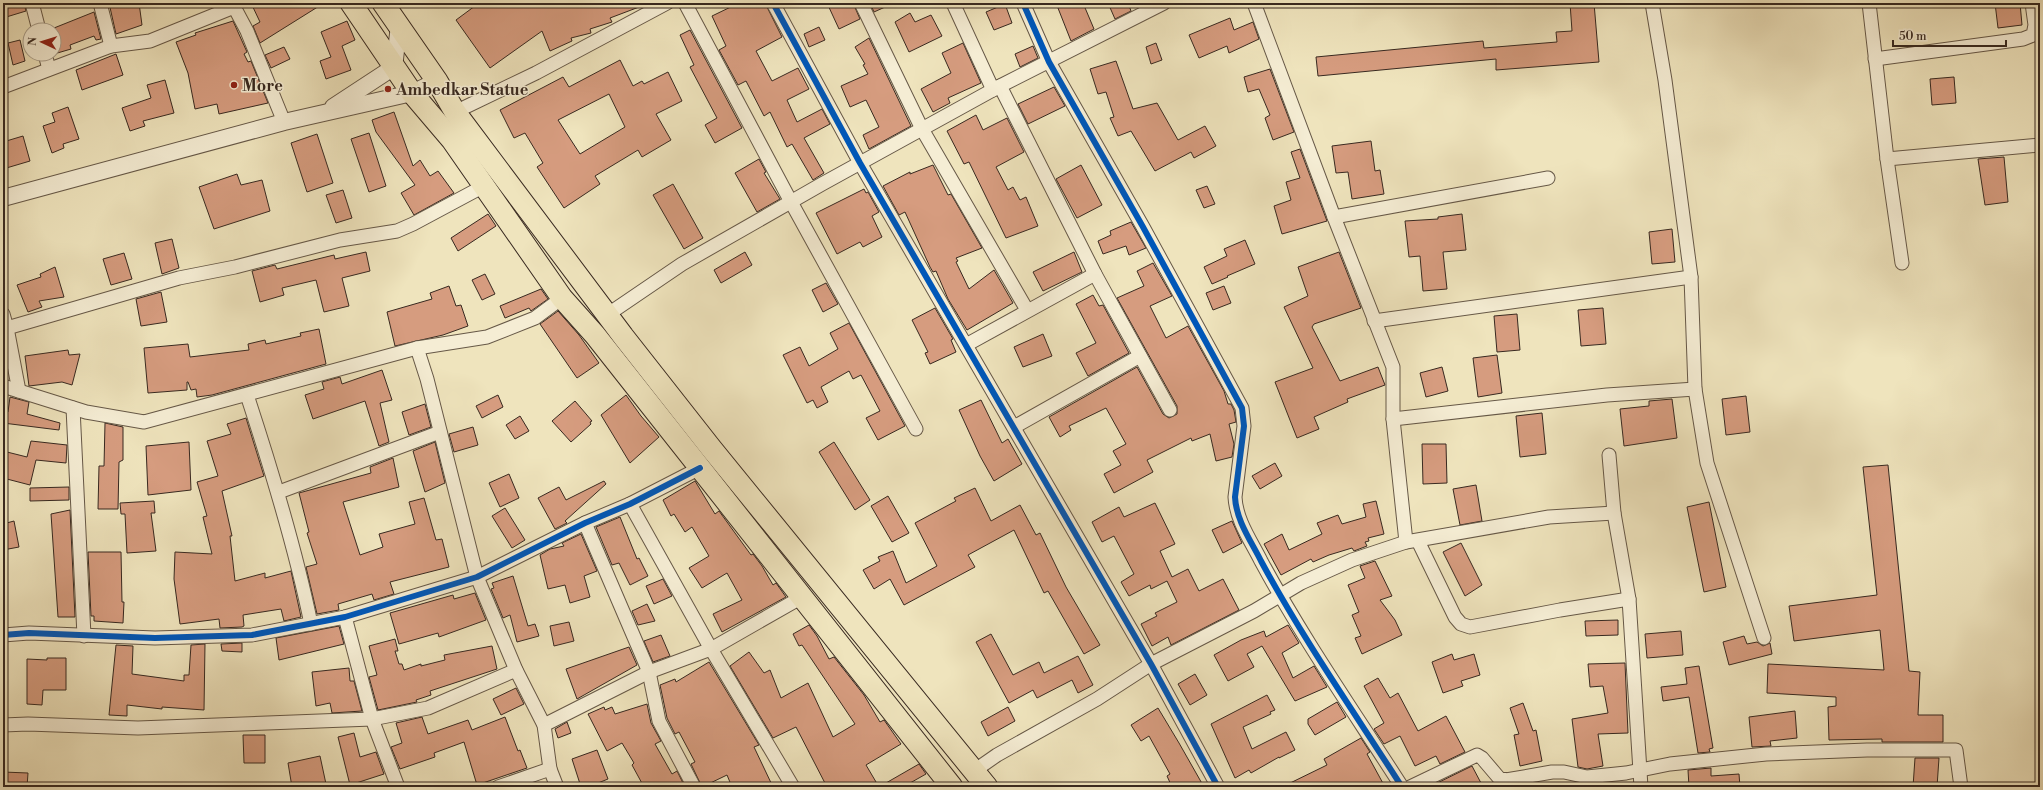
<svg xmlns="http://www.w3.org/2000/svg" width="2043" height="790" font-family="'Libre Bodoni',serif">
<rect width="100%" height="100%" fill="#efe4bd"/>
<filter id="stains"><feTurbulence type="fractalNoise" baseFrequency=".005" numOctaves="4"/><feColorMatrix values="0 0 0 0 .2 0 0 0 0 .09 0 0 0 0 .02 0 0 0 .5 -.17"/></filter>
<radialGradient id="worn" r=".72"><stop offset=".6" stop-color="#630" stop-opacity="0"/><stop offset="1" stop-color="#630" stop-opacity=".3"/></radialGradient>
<g fill="#d69c7f" stroke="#382920" fill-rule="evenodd">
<path d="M3,3H24L26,11L3,18Z"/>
<path d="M109,3H139L142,25L116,34Z"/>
<path d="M251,3H324L260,43L253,26L260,22Z"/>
<path d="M479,3H646L647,4L610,18L612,22L590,29L591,33L571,38L572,41L550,51L542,31L490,68L456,20Z"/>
<path d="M739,3H765L782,37L756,51L772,81L798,68L809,89L787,100L797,122L822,109L830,124L804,138L824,173L813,180L792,144L787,147L770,112L764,116L746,81L738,85L719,50L726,46L712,16Z"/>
<path d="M827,3H853L860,19L839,29Z"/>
<path d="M870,3H894L874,12Z"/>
<path d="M1056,3H1083L1094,29L1071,41Z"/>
<path d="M1108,3H1128L1131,11L1115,19Z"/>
<path d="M1570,3H1594L1599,62L1496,70V59L1318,76L1316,57L1483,41L1484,48L1557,42L1556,32L1572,31Z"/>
<path d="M1995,3H2020L2022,25L1998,28Z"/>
<path d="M1005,4L1012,23L994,30L986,12Z"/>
<path d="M94,12L101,39L96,40L94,36L70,45L71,49L54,54V28Z"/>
<path d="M910,13L915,22L931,15L942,36L909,52L895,22Z"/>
<path d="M1230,18L1234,30L1253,22L1259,39L1229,53L1227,46L1199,58L1189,35Z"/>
<path d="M233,21L247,52L244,54L248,62L251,61L268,103L219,114L217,104L195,109L188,73L176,42L196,35L195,33Z"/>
<path d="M347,21L355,40L342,46L351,70L326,79L320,61L331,57L321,32Z"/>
<path d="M819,27L825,40L809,47L804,34Z"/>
<path d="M690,30L742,128L715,143L705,125L717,118L690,67L694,65L680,35Z"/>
<path d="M869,38L911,126L869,149L863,135L879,127L866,100L850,107L841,86L868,74L863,65L865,64L855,47Z"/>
<path d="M20,40L25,61L13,65L8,43Z"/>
<path d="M963,43L981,83L948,98L950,103L933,112L921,89L951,73L942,53Z"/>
<path d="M1156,43L1162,60L1151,64L1146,47Z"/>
<path d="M1033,46L1038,58L1020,67L1015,54Z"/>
<path d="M284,47L290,59L271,68L265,55Z"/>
<path d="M116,54L123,75L82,90L76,70Z"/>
<path d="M620,60L633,86L642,81L644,84L668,72L682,101L656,114L671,140L642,157L638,150L595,176L600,184L564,208L537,167L543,163L525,133L514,138L500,110L563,77L569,87ZM609,94L625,127L580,154L558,120Z"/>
<path d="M1116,61L1133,109L1157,103L1178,140L1205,126L1216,146L1194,158L1191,152L1155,171L1131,131L1118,136L1110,118L1114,117L1106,92L1098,94L1090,69Z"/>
<path d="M1270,69L1294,132L1273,140L1265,118L1270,115L1259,89L1248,92L1244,77Z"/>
<path d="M1954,77L1956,103L1932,105L1930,79Z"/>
<path d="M165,80L174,113L143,121L145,126L130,131L122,108L151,98L147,85Z"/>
<path d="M1054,87L1065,106L1028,124L1018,104Z"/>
<path d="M68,107L79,139L63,144L64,148L52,153L43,126L55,122L52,113Z"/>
<path d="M394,112L413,166L420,160L430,176L438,171L454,193L414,215L401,193L415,185L376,132L372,120Z"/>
<path d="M976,115L983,130L1007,118L1024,152L996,167L1008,190L1013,187L1020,200L1026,197L1038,226L1006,238L969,162L964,164L947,131Z"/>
<path d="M369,133L386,186L369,192L351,139Z"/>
<path d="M317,134L333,183L307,192L291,143Z"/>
<path d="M23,136L30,161L3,169V142Z"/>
<path d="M1371,141L1375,171L1380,170L1384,194L1352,199L1348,172L1336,173L1332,146Z"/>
<path d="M1300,149L1327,221L1282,234L1274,206L1291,200L1286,182L1300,178L1291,152Z"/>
<path d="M2004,157L2008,202L1985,205L1978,159Z"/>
<path d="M759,159L766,172L764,173L780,199L757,212L735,173Z"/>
<path d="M933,165L948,195L951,194L982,248L956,258L958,261L956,262L969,289L994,270L1013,303L967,330L948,299L936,271L933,272L930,267L905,212L899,215L883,186L910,172V174Z"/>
<path d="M1081,165L1102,205L1077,218L1056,179Z"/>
<path d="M237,174L241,185L262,180L270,211L214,229L199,187Z"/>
<path d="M673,184L703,238L684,249L653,195Z"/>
<path d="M1207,186L1215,204L1204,208L1196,190Z"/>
<path d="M864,189L866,193L868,192L879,212L872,216L882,237L863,247L860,242L837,254L816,213Z"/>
<path d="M343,190L352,218L336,223L326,195Z"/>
<path d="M488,214L496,226L458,251L451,238Z"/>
<path d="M1462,214L1466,250L1443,252L1447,289L1423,291L1420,256L1409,257L1405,221L1438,219V217Z"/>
<path d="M1131,222L1146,248L1129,255L1126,246L1103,254L1098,241L1111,235L1110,231Z"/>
<path d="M1672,229L1675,262L1652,264L1649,232Z"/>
<path d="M172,239L179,268L162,274L155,243Z"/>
<path d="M1245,240L1255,264L1227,276L1228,277L1212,284L1204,267L1227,256L1224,249Z"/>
<path d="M366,252L370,271L342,278L349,306L324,312L316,280L282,288L284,295L260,302L252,271L275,265L277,269L334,255L335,259Z"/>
<path d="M745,252L752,265L721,283L714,270Z"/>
<path d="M1074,252L1082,272L1043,291L1033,272Z"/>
<path d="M1339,252L1361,308L1314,324L1312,327L1340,381L1378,367L1385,385L1347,399L1348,402L1314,417L1319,429L1297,438L1275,382L1313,368L1284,307L1308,296L1298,267Z"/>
<path d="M124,253L132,279L111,285L103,259Z"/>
<path d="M1153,263L1172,296L1150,306L1166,338L1188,326L1224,391L1228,404H1231L1234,410L1236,422L1229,424L1234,444L1232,457L1216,461L1210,434L1192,441L1191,438L1147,460L1153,472L1114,493L1104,474L1121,465L1113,451L1126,444L1106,408L1069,426L1071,430L1060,437L1049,417L1137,367L1163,414L1169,418L1177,414V406L1117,298L1144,286L1137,271Z"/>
<path d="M55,267L64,297L39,301L42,307L28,312L17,285L41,277L40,274Z"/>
<path d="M485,274L495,294L482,300L472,280Z"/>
<path d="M826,283L838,304L823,312L812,290Z"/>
<path d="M449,286L456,306L461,305L468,326L443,335L395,346L387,312L432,299L430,293Z"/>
<path d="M1224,286L1231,303L1213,310L1206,293Z"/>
<path d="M541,289L548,299L531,311L529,308L505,318L500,306Z"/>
<path d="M161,292L167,322L141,326L136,299Z"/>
<path d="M1093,295L1099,306L1103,305L1129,353L1088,376L1076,353L1096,343L1076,304Z"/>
<path d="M935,308L953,339L951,340L956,352L930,364L925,353L928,352L912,320Z"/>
<path d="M1603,308L1606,344L1581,346L1578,310Z"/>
<path d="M558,311L579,335L599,363L577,378L540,324Z"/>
<path d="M1517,314L1520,350L1497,352L1494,316Z"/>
<path d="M849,323L905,426L878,440L866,418L880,411L861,375L853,379L849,371L821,387L828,402L817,408L813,400L807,403L783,355L800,347L809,366L838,349L830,333Z"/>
<path d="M319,329L326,364L212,395L197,397L196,389L191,390L188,382H187V390L148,393L144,348L188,344L190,357L249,350L248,344L265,340L266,344L301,336L300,333Z"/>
<path d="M1043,334L1052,356L1023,367L1014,347Z"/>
<path d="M68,350L69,355L80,354L72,385L62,382L29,386L25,356Z"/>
<path d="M1497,355L1502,393L1478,397L1473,358Z"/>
<path d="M1442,367L1448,391L1426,397L1420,373Z"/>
<path d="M382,370L392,400L380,403L389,442L379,446L365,401L313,419L305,395L324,389L322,382L340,377L342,384Z"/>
<path d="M498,395L503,407L482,418L476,406Z"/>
<path d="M626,395L641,416L659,437L630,463L601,415Z"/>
<path d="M1746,396L1750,432L1726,435L1722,399Z"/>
<path d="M10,397L29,402L27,414L60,423L59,430L3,423V412H8Z"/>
<path d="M1672,399L1677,438L1624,446L1620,409L1649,406V401Z"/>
<path d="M981,400L1002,443L1008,439L1022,464L994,481L980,456L959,410Z"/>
<path d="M575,401L592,421L590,422L591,424L571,442L552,421Z"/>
<path d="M425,404L431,427L409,435L402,412Z"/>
<path d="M1542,413L1546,454L1520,457L1516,416Z"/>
<path d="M520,416L529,431L515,439L506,425Z"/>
<path d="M246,418L264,476L222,491L232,536H230L235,581L265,573V578L291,571L301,617L284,621L281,609L243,615L244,626L242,627L220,628L219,619L180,624L174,579L175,552L212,554L203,517L207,516L197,482L218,476L207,441L231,434L227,424Z"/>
<path d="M105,423L123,427V460L119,462L118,509H98L99,466H104Z"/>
<path d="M473,427L478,445L454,452L449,434Z"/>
<path d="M31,441L67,445L66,463L36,460L30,485L3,478V451L27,457Z"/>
<path d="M189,442L191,490L148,495L146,446Z"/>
<path d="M435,442L445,483L425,492L413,451Z"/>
<path d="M834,442L870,500L855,510L819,452Z"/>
<path d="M1422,444H1446L1447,483L1423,484Z"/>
<path d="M393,458L399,487L343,502L360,555L383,547L379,534L415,524L409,502L424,498L436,540L442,539L449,567L390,582L394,594L374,600L372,594L338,604L339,610L317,614L306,567L317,564L307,533L309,532L299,493L371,473L370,467Z"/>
<path d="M1275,463L1282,476L1260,489L1252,476Z"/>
<path d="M1888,465L1909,671L1920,672L1918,715H1943V742H1882V739L1829,740L1828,707L1836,706V697L1767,693L1768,664L1884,670L1880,630L1794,641L1789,606L1877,595L1863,467Z"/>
<path d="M509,474L519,498L500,507L489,483Z"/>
<path d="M604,481L606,484L565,521L567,523L555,529L538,498L559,487L566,500Z"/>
<path d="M695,481L715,514L719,511L751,555L753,554L762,566L773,585L776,583L786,597L722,632L713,614L742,600L727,573L702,588L689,568L709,556L692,527L685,532L674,514L671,516L663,500Z"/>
<path d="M1476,485L1482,521L1460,525L1453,489Z"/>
<path d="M69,487V500L30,501V488Z"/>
<path d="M975,488L991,521L1020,505L1036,535L1040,533L1066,587L1100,645L1084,654L1048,591L1044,593L1014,530L968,555L975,567L904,605L890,579L874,589L863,570L880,561L878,557L893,551L906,583L937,566L915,523L956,501L954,498Z"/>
<path d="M888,496L909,533L892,542L871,506Z"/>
<path d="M154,501L155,513H151L156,551L127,553L125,514H121L120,503Z"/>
<path d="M1376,501L1384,534L1368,538L1369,541L1365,542L1367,546L1354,551L1352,548L1329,555L1313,562L1311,559L1281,575L1264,544L1282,534L1289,550L1322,534L1317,523L1338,515L1342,524L1366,517L1363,504Z"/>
<path d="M1709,502L1726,587L1704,592L1687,507Z"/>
<path d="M1155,503L1175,544L1160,551L1172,577L1188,569L1199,591L1223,579L1239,610L1171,645L1168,637L1152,646L1141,624L1157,616L1155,613L1177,602L1167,581L1151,589L1150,585L1129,596L1121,582L1134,574L1114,536L1102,542L1092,522L1119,507L1124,517Z"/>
<path d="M505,508L525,540L512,548L492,516Z"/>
<path d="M70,510L75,617H58L51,514Z"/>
<path d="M620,517L637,559L639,558L648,576L630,585L619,563L612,565L596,527Z"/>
<path d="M14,521L19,547L3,550V524Z"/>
<path d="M1232,521L1242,543L1223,553L1212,530Z"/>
<path d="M581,534L597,571L584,576L590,597L570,603L565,585L548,589L540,555L550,549L564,546L562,543Z"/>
<path d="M1461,543L1482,585L1465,596L1443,552Z"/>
<path d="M88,552H121L122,602H124L123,623L94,621V616H91Z"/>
<path d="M1375,561L1392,596L1380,600L1395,620L1402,635L1362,654L1355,638L1361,636L1352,615L1359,612L1348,585L1365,578L1360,566Z"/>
<path d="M513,576L528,626L535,624L539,636L517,642L510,615L503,618L491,589L494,588L492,583Z"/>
<path d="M663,579L672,596L654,604L646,586Z"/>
<path d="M475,593L486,620L439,637L438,633L399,644L390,613L453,595L454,599Z"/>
<path d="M647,604L655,621L638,625L632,611Z"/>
<path d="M1618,620V635L1586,636L1585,621Z"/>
<path d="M569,622L574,641L554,646L550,626Z"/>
<path d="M809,625L817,636L829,659L834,657L864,695L880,722L884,720L901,744L866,765L879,787L919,764L926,774L903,787H827L796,727L773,738L730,666L749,652L764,673L770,670L781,698L808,683L833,737L855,724L802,645L799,646L793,634Z"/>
<path d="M1288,625L1299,643L1282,653L1293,678L1314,666L1327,687L1295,701L1262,646L1247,654L1254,667L1228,681L1214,655L1241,640L1264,631L1266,637Z"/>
<path d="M339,626L344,644L279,660L276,638Z"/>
<path d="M1681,631L1683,655L1647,658L1645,634Z"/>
<path d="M991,634L1013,675L1039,662L1044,673L1078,656L1093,685L1078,693L1072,680L1037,698L1033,690L1009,703L976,642Z"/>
<path d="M661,635L670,656L653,662L644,641Z"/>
<path d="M1744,636L1747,644L1757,642L1763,646L1770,643L1772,654L1729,665L1723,642Z"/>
<path d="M395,639L398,651H395L399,664H402L404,670L421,664V666L445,660L444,655L492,646L497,669L430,691L431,695L416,700L417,702L378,710L369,677L377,675L369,646Z"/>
<path d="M242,643V652L222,651L221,644Z"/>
<path d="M205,644L204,710L162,707V709L127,705V716L109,715L116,645L133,646L132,674L184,681V675H189L191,645Z"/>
<path d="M629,647L637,665L577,699L566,669Z"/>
<path d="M1452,654L1454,660L1474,654L1480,675L1461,681L1463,686L1443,693L1432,662Z"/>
<path d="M47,658H66V690H43L42,705L27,704V659L47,660Z"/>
<path d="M709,662L759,745L754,747L773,787H732L727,775L702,787L691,764L695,762L679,732L675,734L667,718L660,685L675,679L676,682Z"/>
<path d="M1625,663L1628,733L1598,734L1603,766L1587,769L1578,767L1572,719L1608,713L1603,686L1590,687L1588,664Z"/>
<path d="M1699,666L1713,748L1709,749L1710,752L1698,753L1689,697L1663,701L1661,687L1687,684L1685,668Z"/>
<path d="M349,668L350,681H354L362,711L332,713L330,703L316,706L312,672Z"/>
<path d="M1195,674L1207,695L1190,705L1178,684Z"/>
<path d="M1378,678L1390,698L1398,693L1418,731L1446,716L1465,752L1440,764L1436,756L1415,766L1400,736L1384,744L1374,729L1384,723L1364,686Z"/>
<path d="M516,688L524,704L501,715L493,699Z"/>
<path d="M1267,695L1275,710L1270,712L1271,714L1243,727L1252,749L1286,732L1295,750L1279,758V757L1251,773L1249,770L1235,778L1211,724Z"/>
<path d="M1337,702L1346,717L1315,735L1308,724V719Z"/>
<path d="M1523,703L1533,731L1536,730L1542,761L1520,766L1514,735L1519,734L1510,708Z"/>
<path d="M647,704L651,723L661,741L655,744L672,774L677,771L685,787H644L632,765L634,763L622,743L607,751L588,714L604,707L605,710L612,707L615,714Z"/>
<path d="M1008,707L1015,721L988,736L981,722Z"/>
<path d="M1158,708L1179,743L1204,787H1172L1167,776L1170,774L1149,736L1141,741L1131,725Z"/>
<path d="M1795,711L1797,738L1770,741L1771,746L1752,747L1749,717Z"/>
<path d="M422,717L428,734L468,720L472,730L505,717L518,751L520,750L527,768L477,785L464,742L434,753L435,757L400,769L391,747L402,743L396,723Z"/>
<path d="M567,722L571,733L558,738L555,729Z"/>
<path d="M354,733L360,757L376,752L384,774L350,785L338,737Z"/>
<path d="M243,735H265V763H244Z"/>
<path d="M1361,738L1370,752L1367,754L1385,787H1282L1327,765L1324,759Z"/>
<path d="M597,750L608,779L588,787H581L572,759Z"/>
<path d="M320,756L326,784L314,787H292L288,763Z"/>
<path d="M1915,758H1939L1937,787H1913Z"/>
<path d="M1472,766L1481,783L1473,787H1429Z"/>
<path d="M1711,768V776L1739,774L1740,787H1689L1688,770Z"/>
<path d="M3,772L28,773L27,787H3Z"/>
</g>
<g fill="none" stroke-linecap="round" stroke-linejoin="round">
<defs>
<g id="minor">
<path d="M32,3L39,30"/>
<path d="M100,3L111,46"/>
<path d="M232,3L247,31L284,122"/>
<path d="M685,3L791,202L916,429"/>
<path d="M773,3L860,163L1151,664L1218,787"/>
<path d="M861,3L922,129L1027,310"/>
<path d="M953,3L993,90"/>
<path d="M1023,3L1049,62L1143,227L1242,408L1244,426L1235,497C1236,520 1251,541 1261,561C1303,639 1354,712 1402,787"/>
<path d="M1254,3L1334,217L1393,367V419L1406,542"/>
<path d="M1652,3L1665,80L1691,277L1695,389L1707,463L1764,638"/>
<path d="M1869,3L1887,159L1902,263"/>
<path d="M45,54L49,69"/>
<path d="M1875,59L2023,39L2033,35L2035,25L2032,3"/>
<path d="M1000,86L1095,274L1170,410"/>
<path d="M3,87L111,46L150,41L234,7"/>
<path d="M455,112L536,73L667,3"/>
<path d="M1887,159L2040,145"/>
<path d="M1334,217L1548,178"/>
<path d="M3,314L7,328L19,391"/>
<path d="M607,315L682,264L822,184L1000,86L1164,3"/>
<path d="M1374,321L1691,277"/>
<path d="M7,328L179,278L235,267L340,240L397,231L413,224L484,186"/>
<path d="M966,345L1095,274"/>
<path d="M417,348L427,379L477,577L516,670L544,725L550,769L557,787"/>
<path d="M3,386L86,412L144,422L417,348L487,337L535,318L562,298"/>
<path d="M247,395C272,471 295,546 311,624"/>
<path d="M73,408L84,636"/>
<path d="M1393,419L1607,395L1695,389"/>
<path d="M1014,427L1140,356"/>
<path d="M1609,455L1614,513L1629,599L1641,787"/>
<path d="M279,492L440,432"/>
<path d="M630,504L711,649L793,787"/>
<path d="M585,523L649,672L659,721L694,787"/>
<path d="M1418,541L1455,617L1461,624L1470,627L1560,610L1629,599"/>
<path d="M345,617L372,719L398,787"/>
<path d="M3,635L29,633L155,638L252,635L345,617L477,577L585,523L630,504L700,468"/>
<path d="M3,725L28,724L138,728L372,719L428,708L516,670"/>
<path d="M544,725L649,672L711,649L802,597"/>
<path d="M974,771L997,755L1097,699L1151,664L1254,611L1301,583L1352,560L1406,542L1549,517L1614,513"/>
<path d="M498,787L550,769"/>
<path d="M1410,787L1477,755L1482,758L1499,778L1506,780L1552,772H1564L1587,777L1626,773L1670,764L1766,754L1867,750H1956L1961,787"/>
</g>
<g id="tertiary">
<path d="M333,107L394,67L399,26"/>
<path d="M3,198L284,122L412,93L437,81"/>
</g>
<g id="trunk">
<path d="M351,3L412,93L452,140L562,298L595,335L952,787"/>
<path d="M383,3L437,81L455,112L623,336L711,448L987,787"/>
</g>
</defs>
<use href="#minor" stroke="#665847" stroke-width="15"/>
<use href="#tertiary" stroke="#665847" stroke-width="18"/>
<use href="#trunk" stroke="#382920" stroke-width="23"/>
<use href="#minor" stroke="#f5edd4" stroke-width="13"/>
<use href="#tertiary" stroke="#f5edd4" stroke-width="16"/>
<use href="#trunk" stroke="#efe4bd" stroke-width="21"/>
<defs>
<g id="cycleway">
<path d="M773,3L860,163L1151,664L1218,787"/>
<path d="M1023,3L1049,62L1143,227L1242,408L1244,426L1235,497C1236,520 1251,541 1261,561C1303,639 1354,712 1402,787"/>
<path d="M3,635L29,633L155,638L252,635L345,617L477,577L585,523L630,504L700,468"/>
</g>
</defs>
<use href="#cycleway" stroke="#f5edd4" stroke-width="8"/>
<use href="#cycleway" stroke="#0057b8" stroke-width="6"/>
</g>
<g fill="#8f2418" stroke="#f5edd4" stroke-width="1.5">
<circle cx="234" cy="85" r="4"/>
<circle cx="388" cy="89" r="4"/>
</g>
<g text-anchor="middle" stroke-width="3" stroke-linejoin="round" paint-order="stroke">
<g font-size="16" font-weight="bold" fill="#382920" stroke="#f5edd4" text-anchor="start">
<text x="242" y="91">More</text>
<text x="396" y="95">Ambedkar Statue</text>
</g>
</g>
<rect width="2043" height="790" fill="none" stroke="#efe4bd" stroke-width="16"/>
<rect x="4" y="4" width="2035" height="782" fill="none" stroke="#382920" stroke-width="2"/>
<rect x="8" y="8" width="2027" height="774" fill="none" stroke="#382920"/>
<g transform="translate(42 42) rotate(274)"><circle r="19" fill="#f5edd4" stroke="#a99f8c"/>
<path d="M0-3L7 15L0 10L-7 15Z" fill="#8f2418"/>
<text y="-6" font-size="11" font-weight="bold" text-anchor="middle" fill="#382920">N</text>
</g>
<path d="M1893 40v6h113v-6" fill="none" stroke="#382920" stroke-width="2"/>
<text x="1899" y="40" font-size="12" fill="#382920" stroke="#f5edd4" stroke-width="3" paint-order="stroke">50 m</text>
<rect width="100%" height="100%" filter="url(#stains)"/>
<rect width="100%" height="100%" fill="url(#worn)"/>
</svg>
